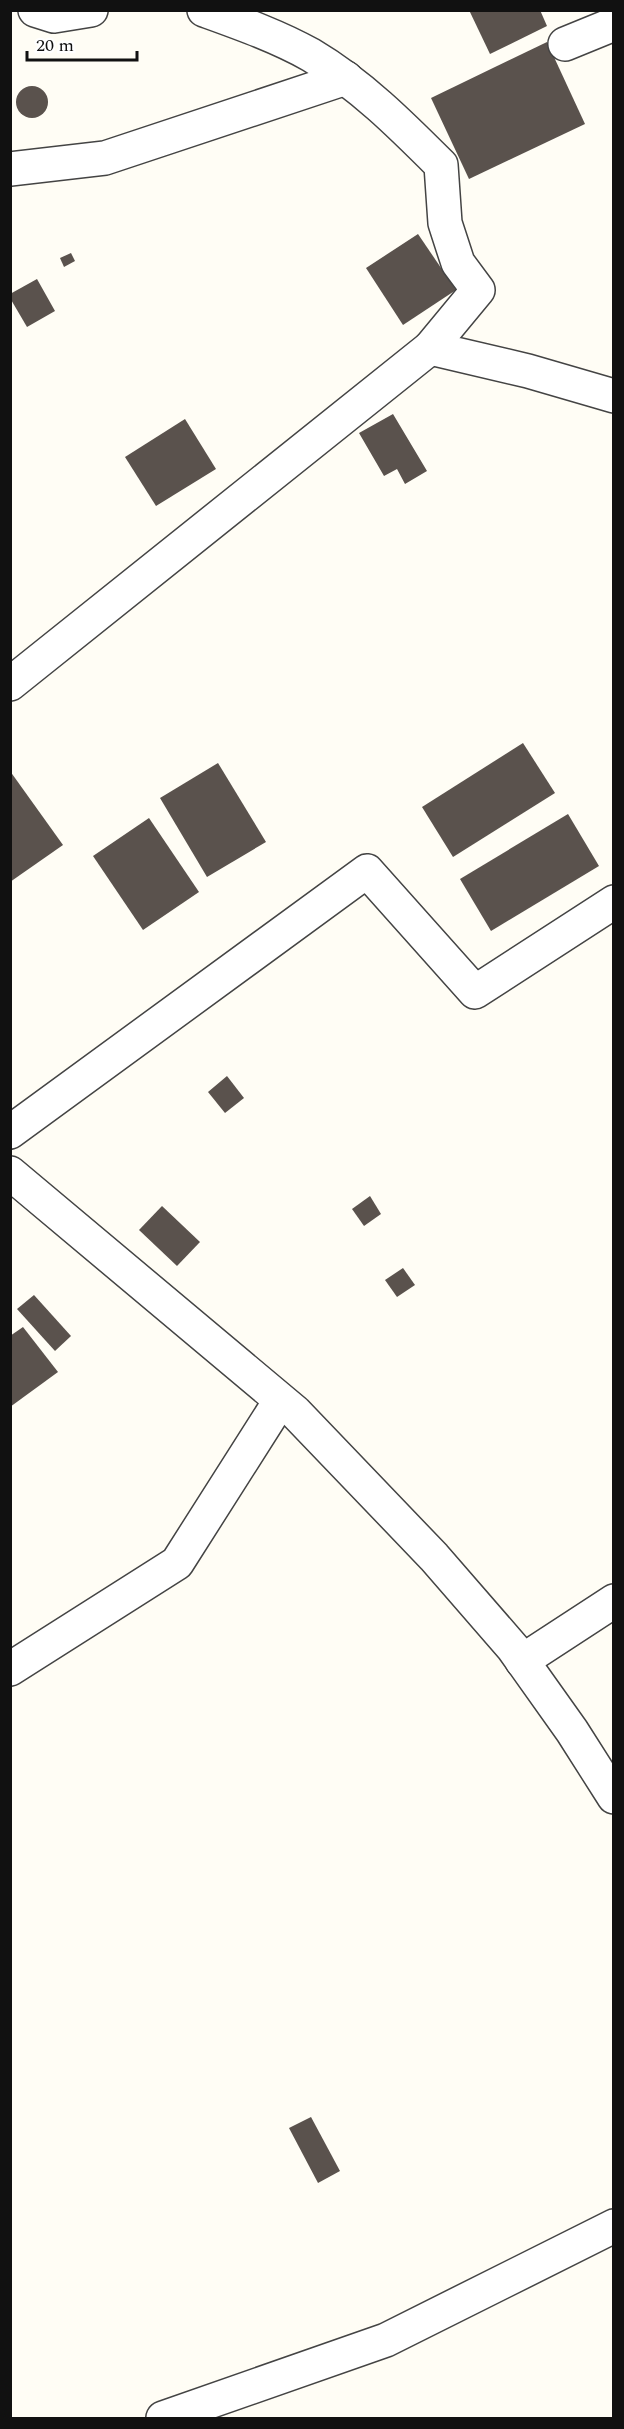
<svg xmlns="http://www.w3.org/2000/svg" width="624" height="2429" font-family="Spectral,serif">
<rect width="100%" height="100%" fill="#fffdf5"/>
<g fill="#5a524d">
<path d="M469,10H540L547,26L490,54Z"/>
<path d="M547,42L585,124L469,179L431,98Z"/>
<circle cx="32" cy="102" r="16"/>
<path d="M418,234L456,290L403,325L366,268Z"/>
<path d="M71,253L75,261L64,267L60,258Z"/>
<path d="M37,279L55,311L27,327L10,298V294Z"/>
<path d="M393,414L427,471L405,484L397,469L384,476L359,433Z"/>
<path d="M185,419L216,469L156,506L125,457Z"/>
<path d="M523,743L555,793L453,857L422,807Z"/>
<path d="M218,763L266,842L207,877L160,798Z"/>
<path d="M10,771L63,845L10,882Z"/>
<path d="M568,814L599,866L491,931L460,879Z"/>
<path d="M149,818L199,892L143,930L93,856Z"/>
<path d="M227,1076L244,1098L225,1113L208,1092Z"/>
<path d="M370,1196L381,1214L364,1226L352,1209Z"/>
<path d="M162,1206L200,1242L177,1266L139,1230Z"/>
<path d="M403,1268L415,1285L397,1297L385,1280Z"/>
<path d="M34,1295L71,1336L55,1351L17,1309Z"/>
<path d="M23,1327L58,1372L10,1407V1336Z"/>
<path d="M311,2117L340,2171L318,2183L289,2128Z"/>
</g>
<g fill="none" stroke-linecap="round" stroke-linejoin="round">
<defs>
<g id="minor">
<path d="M35,10L54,16L91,10"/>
<path d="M204,10C240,23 277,36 311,55C360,84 401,125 441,165L445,223L458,263L478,290L430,348L528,371L614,396"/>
<path d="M565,44L614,24"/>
<path d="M10,169L105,158L346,78"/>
<path d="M10,684L430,348"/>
<path d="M10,1132L367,871L475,992L614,902"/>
<path d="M10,1173L295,1412L434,1557L513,1648L572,1731L614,1797"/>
<path d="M522,1661L614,1601"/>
<path d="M10,1669L177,1563L280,1401"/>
<path d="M163,2418L386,2340L614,2226"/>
</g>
</defs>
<use href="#minor" stroke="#444" stroke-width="36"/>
<use href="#minor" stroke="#fff" stroke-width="33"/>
</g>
<rect width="624" height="2429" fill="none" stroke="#111111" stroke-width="24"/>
<path d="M27 51v9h110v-9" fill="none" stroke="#111111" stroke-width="3"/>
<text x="36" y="51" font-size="18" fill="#111111" stroke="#ffffff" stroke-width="4.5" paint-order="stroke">20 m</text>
</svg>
